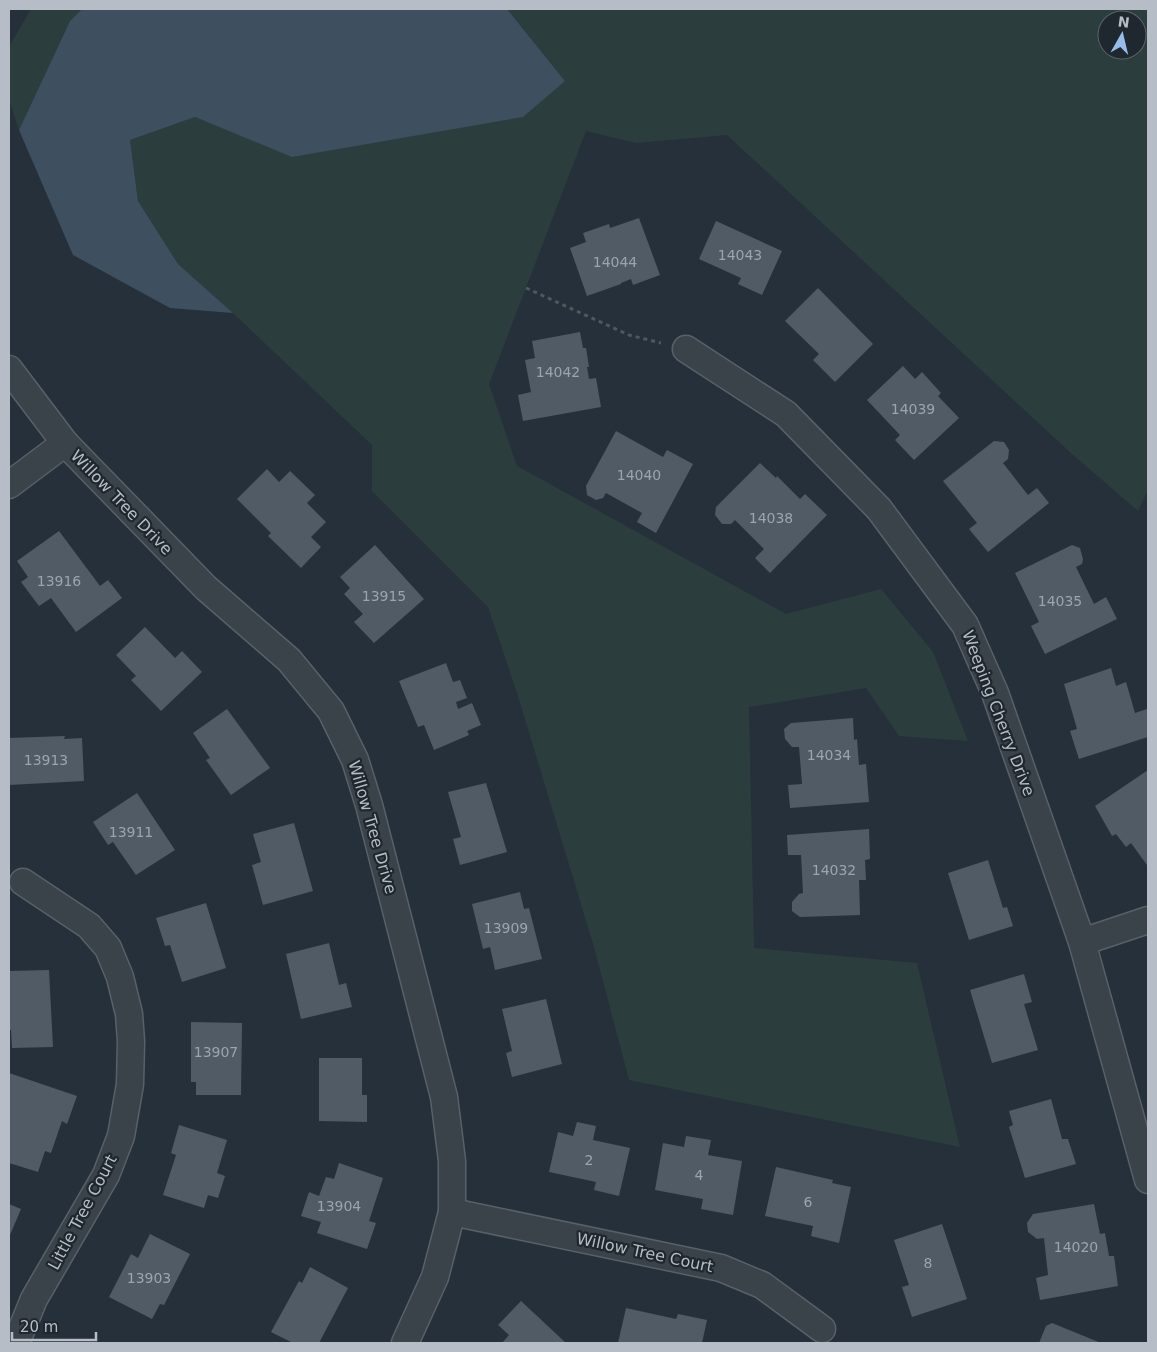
<svg xmlns="http://www.w3.org/2000/svg" width="1157" height="1352" font-family="'DejaVu Sans',sans-serif">
<rect width="100%" height="100%" fill="#26303a"/>
<g fill="#2b3e3d" fill-rule="evenodd">
<path d="M31,9H82L70,21L19,130L9,100V47Z"/>
<path d="M507,9H1148V490L1138,511L1072,454L727,135L636,143L586,131L489,384L517,466L786,614L881,589L933,652L968,741L899,736L866,688L749,707L754,948L917,963L960,1147L629,1080L594,947L518,696L488,607L372,491V445L233,313L178,264L138,201L130,140L195,117L293,157L565,81ZM1107,20H1137V50H1107Z"/>
</g>
<path fill="#3e4f60" d="M82,9H507L565,81L523,117L292,157L195,117L130,140L138,201L178,264L233,313L170,308L73,255L19,130L70,21Z"/>
<g fill="#505b65">
<path d="M639,218L660,275L633,285L631,279L621,283V284L587,296L570,248L586,242L583,233L609,224L610,228Z"/>
<path d="M716,221L782,251L762,295L738,284L741,278L699,259Z"/>
<path d="M818,288L873,344L835,382L813,360L819,354L785,321Z"/>
<path d="M580,332L583,348H586L589,367H587L589,379L596,378L601,407L523,421L518,395L531,392L525,360L535,358L532,341Z"/>
<path d="M903,366L915,379L922,372L941,393L938,396L959,418L914,460L895,440L900,435L867,400Z"/>
<path d="M616,431L663,457L667,450L693,464L656,533L637,522L642,513L606,493L603,498L596,500L587,495L586,486Z"/>
<path d="M994,441L1004,442L1009,450L1008,459L1003,463L1028,495L1037,488L1049,503L988,552L969,529L977,523L943,481Z"/>
<path d="M760,463L776,478L777,476L800,499L805,494L827,515L770,573L755,558L764,549L735,520L731,524H722L715,515L716,507Z"/>
<path d="M267,469L279,482L290,471L315,495L307,503L326,522L311,537L321,547L301,568L268,536L271,533L237,499Z"/>
<path d="M59,531L100,586L108,580L122,598L76,632L51,598L39,606L21,582L28,577L17,561Z"/>
<path d="M375,545L424,599L374,643L354,622L363,614L344,594L350,588L340,577Z"/>
<path d="M1072,545L1080,548L1083,559L1082,564L1076,567L1094,604L1106,597L1117,619L1045,654L1031,626L1039,622L1015,573Z"/>
<path d="M145,627L175,658L182,651L202,672L161,711L131,680L136,676L116,655Z"/>
<path d="M446,663L453,682L460,680L467,698L456,702L458,709L472,703L481,725L467,731L469,735L434,750L424,725L418,727L399,681Z"/>
<path d="M1111,668L1116,686L1126,682L1135,713L1147,709L1148,737L1079,759L1070,731L1077,729L1064,684Z"/>
<path d="M227,709L270,768L231,795L206,760L210,758L193,733Z"/>
<path d="M853,718L854,740L857,739L859,765L866,764L869,802L790,808L788,785L802,784L799,747H792L785,739L784,729L791,723Z"/>
<path d="M65,736L64,739L82,738L84,781L9,785V738Z"/>
<path d="M1148,770V864L1147,865L1131,843L1126,847L1116,834L1112,836L1095,806Z"/>
<path d="M486,783L507,852L460,865L453,839L461,837L448,792Z"/>
<path d="M137,793L175,850L136,875L113,842L108,845L93,822Z"/>
<path d="M294,823L313,891L263,905L252,865L261,862L253,834Z"/>
<path d="M869,829L870,859L865,860L866,880H859L860,915L800,917L792,911V902L799,894L803,893L801,855H788L787,835Z"/>
<path d="M988,860L1003,908L1007,907L1013,926L969,940L948,873Z"/>
<path d="M520,892L524,909L529,908L542,959L495,970L490,947L483,949L472,904Z"/>
<path d="M206,903L226,968L182,982L170,945L165,946L156,918Z"/>
<path d="M329,943L339,985L346,983L352,1007L301,1019L286,954Z"/>
<path d="M49,970L53,1047L12,1048L11,1030H9V971Z"/>
<path d="M1024,974L1032,1002L1024,1004L1038,1050L992,1063L970,990Z"/>
<path d="M546,999L562,1064L512,1077L506,1053L512,1051L502,1009Z"/>
<path d="M191,1022L242,1023L241,1095H196V1082H191Z"/>
<path d="M319,1058H362V1095H367V1122L319,1121Z"/>
<path d="M9,1073L77,1096L67,1124L62,1121L51,1153L45,1151L38,1172L9,1163Z"/>
<path d="M1051,1099L1062,1139H1068L1076,1164L1025,1178L1009,1127L1013,1125L1009,1111Z"/>
<path d="M577,1122L596,1126L593,1140L630,1148L619,1196L594,1190L596,1182L549,1172L558,1132L573,1136Z"/>
<path d="M179,1125L227,1140L217,1173L225,1176L218,1198L208,1195L204,1208L163,1195L176,1155L171,1153Z"/>
<path d="M686,1136L711,1140L708,1155L742,1161L733,1215L701,1209L703,1199L655,1190L663,1143L684,1147Z"/>
<path d="M339,1163L383,1178L369,1221L376,1223L367,1249L317,1233L321,1222L301,1216L309,1192L319,1196L326,1177L334,1179Z"/>
<path d="M776,1167L833,1180L832,1183L851,1187L839,1243L811,1236L813,1226L765,1216Z"/>
<path d="M9,1204L21,1209L10,1235L9,1234Z"/>
<path d="M1094,1204L1100,1234L1105,1233L1109,1256H1114L1118,1286L1040,1300L1036,1278L1048,1275L1044,1238L1037,1239L1028,1232L1027,1223L1033,1214Z"/>
<path d="M942,1224L967,1299L912,1317L902,1287L909,1285L894,1240Z"/>
<path d="M150,1234L190,1254L164,1305L160,1304L152,1319L109,1297L131,1254L138,1258Z"/>
<path d="M310,1267L348,1288L319,1343H293L271,1332L299,1281L302,1283Z"/>
<path d="M521,1301L566,1343H502L509,1335L498,1325Z"/>
<path d="M626,1308L676,1319L678,1314L707,1320L702,1343H618Z"/>
<path d="M1052,1323L1101,1343H1039L1046,1326Z"/>
</g>
<g fill="none" stroke-linecap="round" stroke-linejoin="round">
<defs>
<g id="street">
<path d="M686,349L786,414L879,509L965,625L995,693L1082,942L1148,1180"/>
<path d="M9,369L65,443L206,588L289,660L331,711L355,760L369,805L444,1097L452,1161V1212L435,1277L405,1343"/>
<path d="M9,485L65,443"/>
<path d="M1082,942L1148,920"/>
<path d="M452,1212L721,1268L762,1285L822,1329"/>
<path d="M16,1343L34,1299L106,1175L121,1136L130,1084L131,1041L129,1014L120,977L108,948L89,926L23,882"/>
</g>
</defs>
<use href="#street" stroke="#586068" stroke-width="29"/>
<path stroke="#4a5b5c" stroke-width="3" stroke-dasharray="4 4" stroke-linecap="butt" d="M526,288L629,335L661,343"/>
<use href="#street" stroke="#3a424a" stroke-width="26"/>
</g>
<g text-anchor="middle" stroke-width="4.5" stroke-linejoin="round" paint-order="stroke">
<g font-size="14" fill="#9ca4ae">
<text x="740" y="260">14043</text>
<text x="615" y="267">14044</text>
<text x="558" y="377">14042</text>
<text x="913" y="414">14039</text>
<text x="639" y="480">14040</text>
<text x="771" y="523">14038</text>
<text x="59" y="586">13916</text>
<text x="384" y="601">13915</text>
<text x="1060" y="606">14035</text>
<text x="829" y="760">14034</text>
<text x="46" y="765">13913</text>
<text x="131" y="837">13911</text>
<text x="834" y="875">14032</text>
<text x="506" y="933">13909</text>
<text x="216" y="1057">13907</text>
<text x="589" y="1165">2</text>
<text x="699" y="1180">4</text>
<text x="808" y="1207">6</text>
<text x="339" y="1211">13904</text>
<text x="1076" y="1252">14020</text>
<text x="928" y="1268">8</text>
<text x="149" y="1283">13903</text>
</g>
<g font-size="16" fill="#b6bdc6" stroke="#1f272f">
<text transform="translate(122 502) rotate(46)" y="6">Willow Tree Drive</text>
<text transform="translate(999 713) rotate(69)" y="6">Weeping Cherry Drive</text>
<text transform="translate(373 827) rotate(74)" y="6">Willow Tree Drive</text>
<text transform="translate(82 1212) rotate(-62)" y="6">Little Tree Court</text>
<text transform="translate(645 1252) rotate(12)" y="6">Willow Tree Court</text>
</g>
</g>
<rect width="1157" height="1352" fill="none" stroke="#b6bdc6" stroke-width="20"/>
<g transform="translate(1122 35) rotate(8)"><circle r="24" fill="#1f272f" stroke="#5b636b"/>
<path d="M0-4L9 19L0 12L-9 19Z" fill="#96bdea"/>
<text y="-8" font-size="14" font-weight="bold" text-anchor="middle" fill="#b6bdc6">N</text>
</g>
<path d="M12 1332v8h84v-8" fill="none" stroke="#b6bdc6" stroke-width="2.5"/>
<text x="20" y="1332" font-size="15" fill="#b6bdc6" stroke="#1f272f" stroke-width="4" paint-order="stroke">20 m</text>
</svg>
